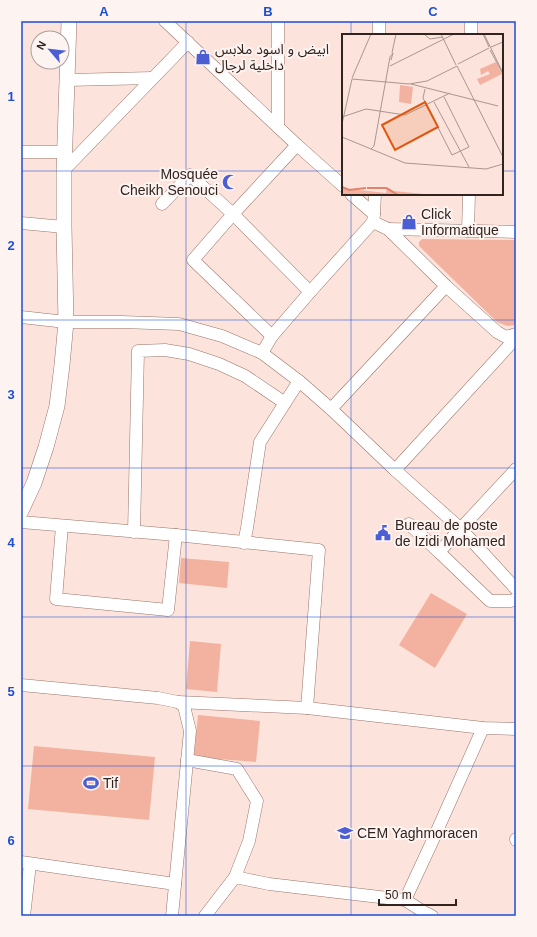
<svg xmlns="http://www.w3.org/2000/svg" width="537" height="937" font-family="Arial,'Noto Sans Arabic',sans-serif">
<rect width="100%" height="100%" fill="#fce3db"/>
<g fill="#f3b2a0">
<path d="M422,239L516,240V325L507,326L497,322L419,246V242Z"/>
<path d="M181,558L229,562L227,588L179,583Z"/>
<path d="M431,593L467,614L435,668L399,645Z"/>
<path d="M190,641L221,644L217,692L186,689Z"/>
<path d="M198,715L260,721L256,762L194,757Z"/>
<path d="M34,746L155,757L149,820L28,809Z"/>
</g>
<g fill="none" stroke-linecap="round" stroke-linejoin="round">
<defs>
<g id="minor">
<path d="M165,21L297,145L343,186"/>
<path d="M379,35V21"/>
<path d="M471,35V21"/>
<path d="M67,80L153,78"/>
<path d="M278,127V21"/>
<path d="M21,152H64"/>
<path d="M64,170L188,42"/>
<path d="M351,194L374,214L373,222L388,229L446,286L497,332L506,337L516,334"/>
<path d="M162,204L190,175L233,214L310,292"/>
<path d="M374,214L375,194"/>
<path d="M21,223L64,227"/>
<path d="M388,229L516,232"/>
<path d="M468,231L469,194"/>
<path d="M21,317L66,322H122L179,324L222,336L262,353L299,381L331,409L395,470L461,529L516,589"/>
<path d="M272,336L193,260L233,214L297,145"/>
<path d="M262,353L272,336L310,292L373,222"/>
<path d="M331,409L446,286"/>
<path d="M516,469L439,552L490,601H511L516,599"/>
<path d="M395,470L516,338"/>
<path d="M21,522L176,535L319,550L307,708"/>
<path d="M409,524L439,552"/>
<path d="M62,526L56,599L168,610L176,535"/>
<path d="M134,532L138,351L165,350L189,354L219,364L245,376L285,403"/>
<path d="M244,543L247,528L260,442L299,381"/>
<path d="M21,685L158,698L178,702L184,706L190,731L172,916"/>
<path d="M178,702L307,708L483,728L516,729"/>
<path d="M187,760L237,769L257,801L249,841L235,877L205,916"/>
<path d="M516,839V840"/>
<path d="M21,862L175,884"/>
<path d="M235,877L269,884L405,900L432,842L483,728"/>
<path d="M405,900L424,912L432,916"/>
<path d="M24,916L30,864"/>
</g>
<path id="tertiary" d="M21,511L34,483L46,447L57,406L62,365L66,322L64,227V170L69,21"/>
</defs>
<use href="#minor" stroke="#987469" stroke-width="13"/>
<use href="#tertiary" stroke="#987469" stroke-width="16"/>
<use href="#minor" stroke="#fff" stroke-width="12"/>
<use href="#tertiary" stroke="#fff" stroke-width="15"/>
</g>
<path fill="none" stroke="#1d4ed8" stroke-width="1" stroke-opacity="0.55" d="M186,21V916M351,21V35M21,171H343M502,171H516M351,194V916M21,320H516M21,468H516M21,617H516M21,766H516"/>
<defs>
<symbol id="shop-bare" viewBox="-9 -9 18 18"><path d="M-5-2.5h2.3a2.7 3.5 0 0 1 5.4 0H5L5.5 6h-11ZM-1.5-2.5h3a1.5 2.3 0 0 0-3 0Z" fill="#4b5ed3" stroke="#fdf4f1" stroke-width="2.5" paint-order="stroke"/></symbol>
<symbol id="mosque-bare" viewBox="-9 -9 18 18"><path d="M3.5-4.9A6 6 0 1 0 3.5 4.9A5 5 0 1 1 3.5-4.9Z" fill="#4b5ed3" stroke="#fdf4f1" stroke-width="2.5" paint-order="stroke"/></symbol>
<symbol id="civic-bare" viewBox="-9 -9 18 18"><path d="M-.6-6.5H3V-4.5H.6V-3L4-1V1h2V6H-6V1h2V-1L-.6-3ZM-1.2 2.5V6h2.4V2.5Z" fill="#4b5ed3" stroke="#fdf4f1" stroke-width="2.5" paint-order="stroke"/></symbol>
<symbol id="stadium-bare" viewBox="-9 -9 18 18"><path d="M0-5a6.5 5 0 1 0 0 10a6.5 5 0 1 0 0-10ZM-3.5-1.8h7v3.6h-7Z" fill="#4b5ed3" stroke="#fdf4f1" stroke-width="2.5" paint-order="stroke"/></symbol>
<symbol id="school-bare" viewBox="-9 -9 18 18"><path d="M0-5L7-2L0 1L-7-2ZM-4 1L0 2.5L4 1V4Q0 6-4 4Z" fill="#4b5ed3" stroke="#fdf4f1" stroke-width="2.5" paint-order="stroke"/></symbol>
</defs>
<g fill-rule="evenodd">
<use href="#shop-bare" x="192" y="46" width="22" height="22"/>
<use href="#mosque-bare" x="219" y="171" width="22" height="22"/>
<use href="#shop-bare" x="398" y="211" width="22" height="22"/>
<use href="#civic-bare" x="372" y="522" width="22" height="22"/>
<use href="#stadium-bare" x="80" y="772" width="22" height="22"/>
<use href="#school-bare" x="334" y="822" width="22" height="22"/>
</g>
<g text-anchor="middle" stroke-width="4" stroke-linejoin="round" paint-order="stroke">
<g font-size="14" fill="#32231f" stroke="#fdf4f1" text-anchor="start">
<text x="215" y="54">ابيض و اسود ملابس<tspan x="215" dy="16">داخلية لرجال</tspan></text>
<text x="218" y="179" text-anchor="end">Mosquée<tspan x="218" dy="16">Cheikh Senouci</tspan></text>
<text x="421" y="219">Click<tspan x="421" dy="16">Informatique</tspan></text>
<text x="395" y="530">Bureau de poste<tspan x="395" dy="16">de Izidi Mohamed</tspan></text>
<text x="103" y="788">Tif</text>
<text x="357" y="838">CEM Yaghmoracen</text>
</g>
</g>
<g transform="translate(342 34)">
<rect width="161" height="161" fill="#fce3db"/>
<path d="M154,28L160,40L138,51L135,45L148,40L146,37L139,41L138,35ZM58,51L71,53L69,70L57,68ZM45,153L52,157L92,161H0V154L44,159Z" fill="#f3b2a0"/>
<path fill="none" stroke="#e0856c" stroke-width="2" d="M0,153L7,156L24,154M25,154H44L56,161"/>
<path fill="none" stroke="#ab9690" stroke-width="1" d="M82,0L88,5L101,3M99,0L114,31M141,0L147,13M142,0L161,39M149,13L161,8M148,16L161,40M50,19L54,0M116,30L147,14M48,32L112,0M115,32L161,123M10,44L29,0M10,45L67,50L85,47L115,32M69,50L156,72M83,55L81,64L110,121L127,113L102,63M92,68L127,133M0,83L24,75L63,81L108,59M0,90L10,45M0,103L63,129L144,135L161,130M29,115L32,112L48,23L51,19L49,26"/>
<path fill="#df560d" fill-opacity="0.15" stroke="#df560d" stroke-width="2" d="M83,68L96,93L53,116L40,91Z"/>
<rect width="161" height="161" fill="none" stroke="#32231f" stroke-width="2"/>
</g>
<rect width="537" height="937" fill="none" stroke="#fdf4f1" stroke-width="44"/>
<g transform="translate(50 50) rotate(298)"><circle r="19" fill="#fdf4f1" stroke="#aca09d"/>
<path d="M0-3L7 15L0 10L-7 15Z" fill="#4b5ed3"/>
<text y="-6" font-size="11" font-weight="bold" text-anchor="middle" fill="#32231f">N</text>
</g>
<path d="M379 899v6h77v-6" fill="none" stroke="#32231f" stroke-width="2"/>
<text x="385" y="899" font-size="12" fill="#32231f" stroke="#fdf4f1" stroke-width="3" paint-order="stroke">50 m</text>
<rect x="22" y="22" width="493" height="893" fill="none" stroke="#1d4ed8" stroke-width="1.5"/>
<g font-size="13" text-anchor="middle" font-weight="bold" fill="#1d4ed8">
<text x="104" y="16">A</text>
<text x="268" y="16">B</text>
<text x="433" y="16">C</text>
<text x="11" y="101">1</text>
<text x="11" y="250">2</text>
<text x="11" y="399">3</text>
<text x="11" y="547">4</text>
<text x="11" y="696">5</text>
<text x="11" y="845">6</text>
</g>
</svg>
